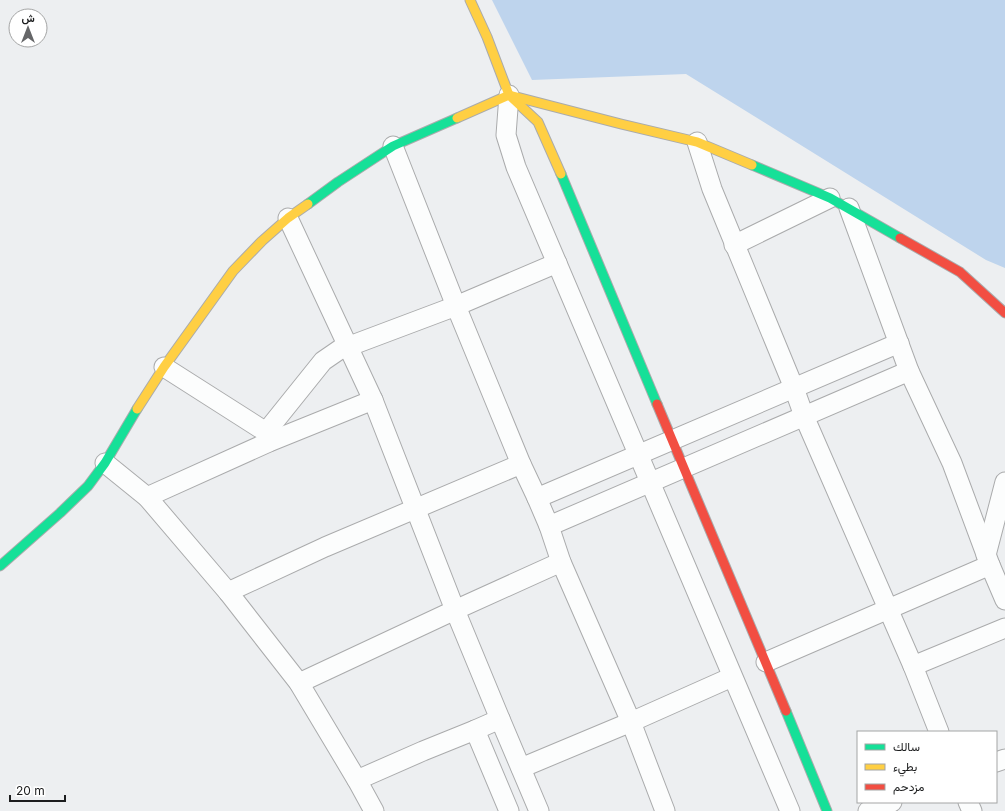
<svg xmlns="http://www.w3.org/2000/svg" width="1005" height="811" font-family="Inter,Vazirmatn,sans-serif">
<rect width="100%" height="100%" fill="#edeff1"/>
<path fill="#bed4ed" d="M492,0H1005V268L986,260L686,74L532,80Z"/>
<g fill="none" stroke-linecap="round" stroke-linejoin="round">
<defs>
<g id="street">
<path d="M509,95L506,135L516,167L790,811"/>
<path d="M697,142L712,189L794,388L804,416L913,666L939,732"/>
<path d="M393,146L456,306L521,464L537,498L549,526L561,562L631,722L665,811"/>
<path d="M849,208L909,371L952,463L990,565L1005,600"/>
<path d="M288,218L373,400L455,610L500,719L539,811"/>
<path d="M734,245L830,198"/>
<path d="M164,367L266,432"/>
<path d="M269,442L266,432L323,361L339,350L456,306L557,263"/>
<path d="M105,463L147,497L228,592L299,683L357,780L374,811"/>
<path d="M147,497L269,442L373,400"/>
<path d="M537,498L899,343"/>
<path d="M549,526L909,371"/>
<path d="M986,555L1005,482"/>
<path d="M228,592L325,547L521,464"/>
<path d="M766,662L990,565"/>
<path d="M913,666L1005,628"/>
<path d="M299,683L455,610L561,562"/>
<path d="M475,730L509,811"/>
<path d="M996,762L1005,759"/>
<path d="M521,768L631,722L732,677"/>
<path d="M357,780L423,751L475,730L500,719"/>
<path d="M968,802L972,811"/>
<path d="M868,811L892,802"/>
</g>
<g id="fast">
<path d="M752,165L830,198L900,238"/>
<path d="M561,174L657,404"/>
<path d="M308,204L338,182L393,146L457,118"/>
<path d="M0,566L60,513L88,486L105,463L137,409"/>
<path d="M786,711L827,811"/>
</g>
<g id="slow">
<path d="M470,0L487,37L509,95L538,122L561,174"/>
<path d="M457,118L509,95L621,124L697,142L752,165"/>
<path d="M137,409L164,367L233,271L262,241L288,218L308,204"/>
</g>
<g id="jam">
<path d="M900,238L960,272L1005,313"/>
<path d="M657,404L786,711"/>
</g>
</defs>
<use href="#street" stroke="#aaabac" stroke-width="21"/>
<use href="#fast" stroke="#aaabac" stroke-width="11"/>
<use href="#slow" stroke="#aaabac" stroke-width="11"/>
<use href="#jam" stroke="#aaabac" stroke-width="11"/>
<use href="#street" stroke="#fcfdfd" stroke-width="19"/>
<use href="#fast" stroke="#16e098" stroke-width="9"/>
<use href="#slow" stroke="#ffcf43" stroke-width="9"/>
<use href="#jam" stroke="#f24e42" stroke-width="9"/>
</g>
<rect x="857" y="731" width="140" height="72" fill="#ffffff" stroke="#a4a5a5"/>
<rect x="865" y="744" width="20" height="6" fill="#16e098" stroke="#a4a5a5"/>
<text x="893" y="751" font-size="12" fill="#1c1d1e">سالك</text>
<rect x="865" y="764" width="20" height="6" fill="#ffcf43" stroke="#a4a5a5"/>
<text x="893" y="771" font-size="12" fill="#1c1d1e">بطيء</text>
<rect x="865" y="784" width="20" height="6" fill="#f24e42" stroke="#a4a5a5"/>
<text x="893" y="791" font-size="12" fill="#1c1d1e">مزدحم</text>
<g transform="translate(28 28)"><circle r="19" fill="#ffffff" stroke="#a4a5a5"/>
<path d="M0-3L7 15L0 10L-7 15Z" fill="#656668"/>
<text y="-6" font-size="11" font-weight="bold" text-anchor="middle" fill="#1c1d1e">ش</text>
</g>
<path d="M10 795v6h55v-6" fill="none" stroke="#1c1d1e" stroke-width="2"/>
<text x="16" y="795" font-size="12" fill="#1c1d1e" stroke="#ffffff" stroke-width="3" paint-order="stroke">20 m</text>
</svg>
